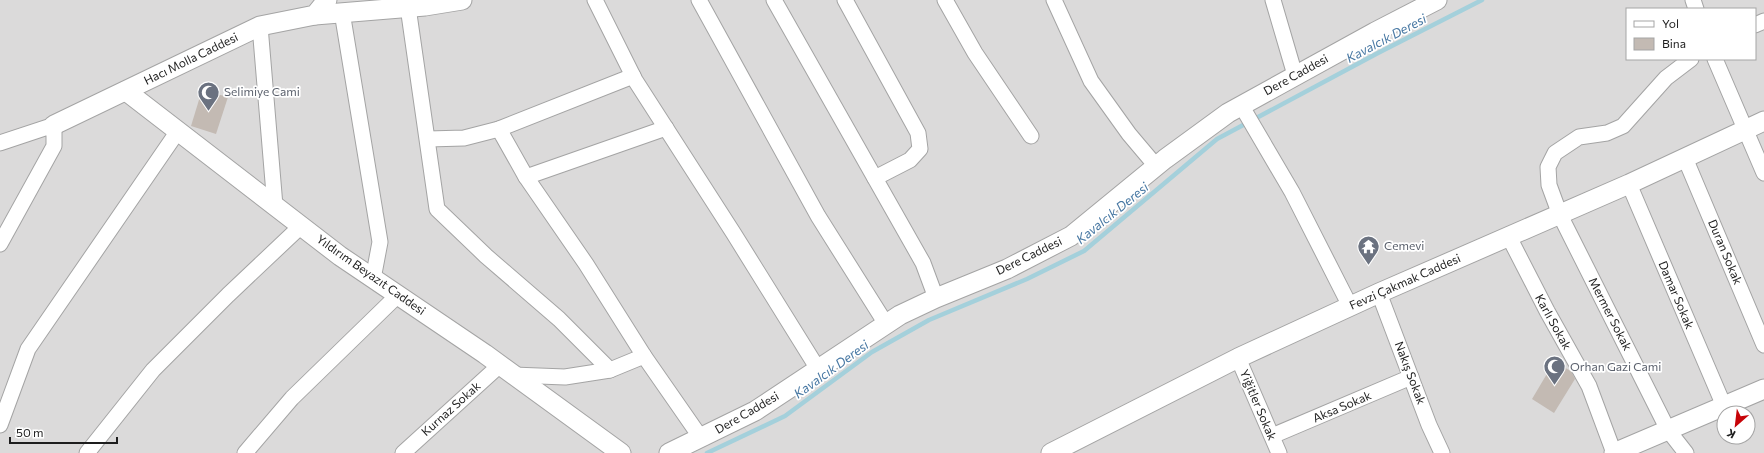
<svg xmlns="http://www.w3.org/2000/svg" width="1764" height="453" font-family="Commissioner,sans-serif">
<rect width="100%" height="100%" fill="#eeeae3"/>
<path fill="#dbdada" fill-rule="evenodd" d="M0,0H1764V453H0ZM1627,9H1755V59H1627ZM1724,413H1748V437H1724Z"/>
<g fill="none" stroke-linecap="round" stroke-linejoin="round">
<path stroke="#a4d0db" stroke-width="4.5" d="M707,453L785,416L872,352L929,320L1027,279L1084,251L1217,139L1378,53L1482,0"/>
</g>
<g fill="#c3bab3">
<path d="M202,90L228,97L216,134L191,126Z"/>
<path d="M1554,362L1571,371L1575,379L1554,413L1532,399Z"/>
</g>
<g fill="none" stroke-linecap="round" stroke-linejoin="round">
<defs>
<g id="minor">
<path d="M595,0L635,80L734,234L818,369"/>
<path d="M699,0L818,216L886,324"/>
<path d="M774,0L923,263L936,298"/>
<path d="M845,0L918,133L920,149L910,160L875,178"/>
<path d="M945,0L975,53L1031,136"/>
<path d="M1054,0L1091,81L1129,134L1156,166"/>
<path d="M1273,0L1295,75"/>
<path d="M1693,0L1696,9"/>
<path d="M408,7L437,209L486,256L559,319L610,370"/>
<path d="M342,12L380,242L373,279"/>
<path d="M1755,25L1764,21"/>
<path d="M260,26L275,206"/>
<path d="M1715,59L1764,173"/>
<path d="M1241,105L1292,192L1350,306"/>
<path d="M499,129L526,177L586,264L644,356L701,438"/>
<path d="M428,139L464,138L499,129L633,76"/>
<path d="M0,143L54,125V146L0,244"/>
<path d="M1685,158L1764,345"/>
<path d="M526,177L666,128"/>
<path d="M1629,184L1724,406"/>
<path d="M1508,235L1547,311L1589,386L1614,453"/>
<path d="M1379,293L1429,425L1442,453"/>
<path d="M1238,358L1279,453"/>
<path d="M513,375L565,377L610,370L644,356"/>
<path d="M0,425L28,349L178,131"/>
<path d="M1272,436L1411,377"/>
<path d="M87,453L153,370L228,295L301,226"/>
<path d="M245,453L292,398L398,295"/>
<path d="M403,453L500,365"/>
<path d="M1686,453L1668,430L1560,215L1549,185L1548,167L1555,153L1579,137L1607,133L1623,126L1666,78L1691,59"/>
</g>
<g id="tertiary">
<path d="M315,15L425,6L462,0"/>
<path d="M126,91L340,256L485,354L621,453"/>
<path d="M54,125L260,26L315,15L327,0"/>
<path d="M669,453L755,411L900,315L936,298L1007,269L1071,236L1165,159L1228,113L1375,32L1437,0"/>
<path d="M1051,453L1238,358L1379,293L1629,184L1764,121"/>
<path d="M1614,453L1764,389"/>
</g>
</defs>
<use href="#minor" stroke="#a4a4a4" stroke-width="17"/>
<use href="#tertiary" stroke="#a4a4a4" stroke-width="21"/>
<use href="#minor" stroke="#fff" stroke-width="15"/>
<use href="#tertiary" stroke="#fff" stroke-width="19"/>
</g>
<defs>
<symbol id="mosque-pin" viewBox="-11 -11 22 30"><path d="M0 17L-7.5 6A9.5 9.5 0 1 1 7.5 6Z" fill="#6b7280" stroke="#fff"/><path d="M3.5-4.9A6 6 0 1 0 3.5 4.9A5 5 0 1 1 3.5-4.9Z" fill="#fff"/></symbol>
<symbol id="temple-pin" viewBox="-11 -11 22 30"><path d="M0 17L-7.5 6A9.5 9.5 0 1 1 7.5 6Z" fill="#6b7280" stroke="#fff"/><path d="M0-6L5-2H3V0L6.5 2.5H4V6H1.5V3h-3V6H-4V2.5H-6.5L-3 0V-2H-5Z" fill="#fff"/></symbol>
</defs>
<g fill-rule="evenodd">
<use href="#mosque-pin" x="196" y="80" width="25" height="34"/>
<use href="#temple-pin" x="1356" y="234" width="25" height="34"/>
<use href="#mosque-pin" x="1542" y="354" width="25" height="34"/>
</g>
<g text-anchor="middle" stroke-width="3.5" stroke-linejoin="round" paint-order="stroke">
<g font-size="12" fill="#1d1d1d" stroke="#fff">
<text transform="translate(191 59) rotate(-26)" y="4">Hacı Molla Caddesi</text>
<text transform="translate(1296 75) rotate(-29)" y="4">Dere Caddesi</text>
<text transform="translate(1725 252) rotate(67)" y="4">Duran Sokak</text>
<text transform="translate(1029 256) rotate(-26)" y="4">Dere Caddesi</text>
<text transform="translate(371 275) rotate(35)" y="4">Yıldırım Beyazıt Caddesi</text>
<text transform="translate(1405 282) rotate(-24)" y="4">Fevzi Çakmak Caddesi</text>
<text transform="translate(1676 295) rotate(67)" y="4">Damar Sokak</text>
<text transform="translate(1610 314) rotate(63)" y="4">Mermer Sokak</text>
<text transform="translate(1553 322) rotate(61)" y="4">Karlı Sokak</text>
<text transform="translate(1410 373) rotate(69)" y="4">Nakış Sokak</text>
<text transform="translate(1258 405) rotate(67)" y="4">Yiğitler Sokak</text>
<text transform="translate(1342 407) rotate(-23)" y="4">Aksa Sokak</text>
<text transform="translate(451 409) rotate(-42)" y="4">Kurnaz Sokak</text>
<text transform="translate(747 413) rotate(-30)" y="4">Dere Caddesi</text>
</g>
<g font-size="12" fill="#5b616d" stroke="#fff" text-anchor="start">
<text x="224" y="96">Selimiye Cami</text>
<text x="1384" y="250">Cemevi</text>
<text x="1570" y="371">Orhan Gazi Cami</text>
</g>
<g font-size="13" font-style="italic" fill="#4878a3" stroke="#fff">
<text transform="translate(1386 38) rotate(-28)" y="5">Kavalcık Deresi</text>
<text transform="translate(1112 213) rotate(-39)" y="5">Kavalcık Deresi</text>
<text transform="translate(831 369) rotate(-36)" y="5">Kavalcık Deresi</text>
</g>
</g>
<rect x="1626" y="8" width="130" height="52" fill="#ffffff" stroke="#a5a5a5"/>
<rect x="1634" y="21" width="20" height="6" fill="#ffffff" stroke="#a5a5a5"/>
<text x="1662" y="28" font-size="12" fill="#1d1d1d">Yol</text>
<rect x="1634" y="38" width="20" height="12" fill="#c3bab3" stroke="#a5a5a5"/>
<text x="1662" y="48" font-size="12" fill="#1d1d1d">Bina</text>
<g transform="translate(1736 425) rotate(208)"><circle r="19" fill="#ffffff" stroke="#a5a5a5"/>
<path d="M0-3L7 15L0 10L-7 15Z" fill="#c70308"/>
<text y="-6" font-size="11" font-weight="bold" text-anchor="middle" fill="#1d1d1d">K</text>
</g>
<path d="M10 437v6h107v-6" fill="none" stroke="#1d1d1d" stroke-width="2"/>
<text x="16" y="437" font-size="12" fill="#1d1d1d" stroke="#ffffff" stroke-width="3" paint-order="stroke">50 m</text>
</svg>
